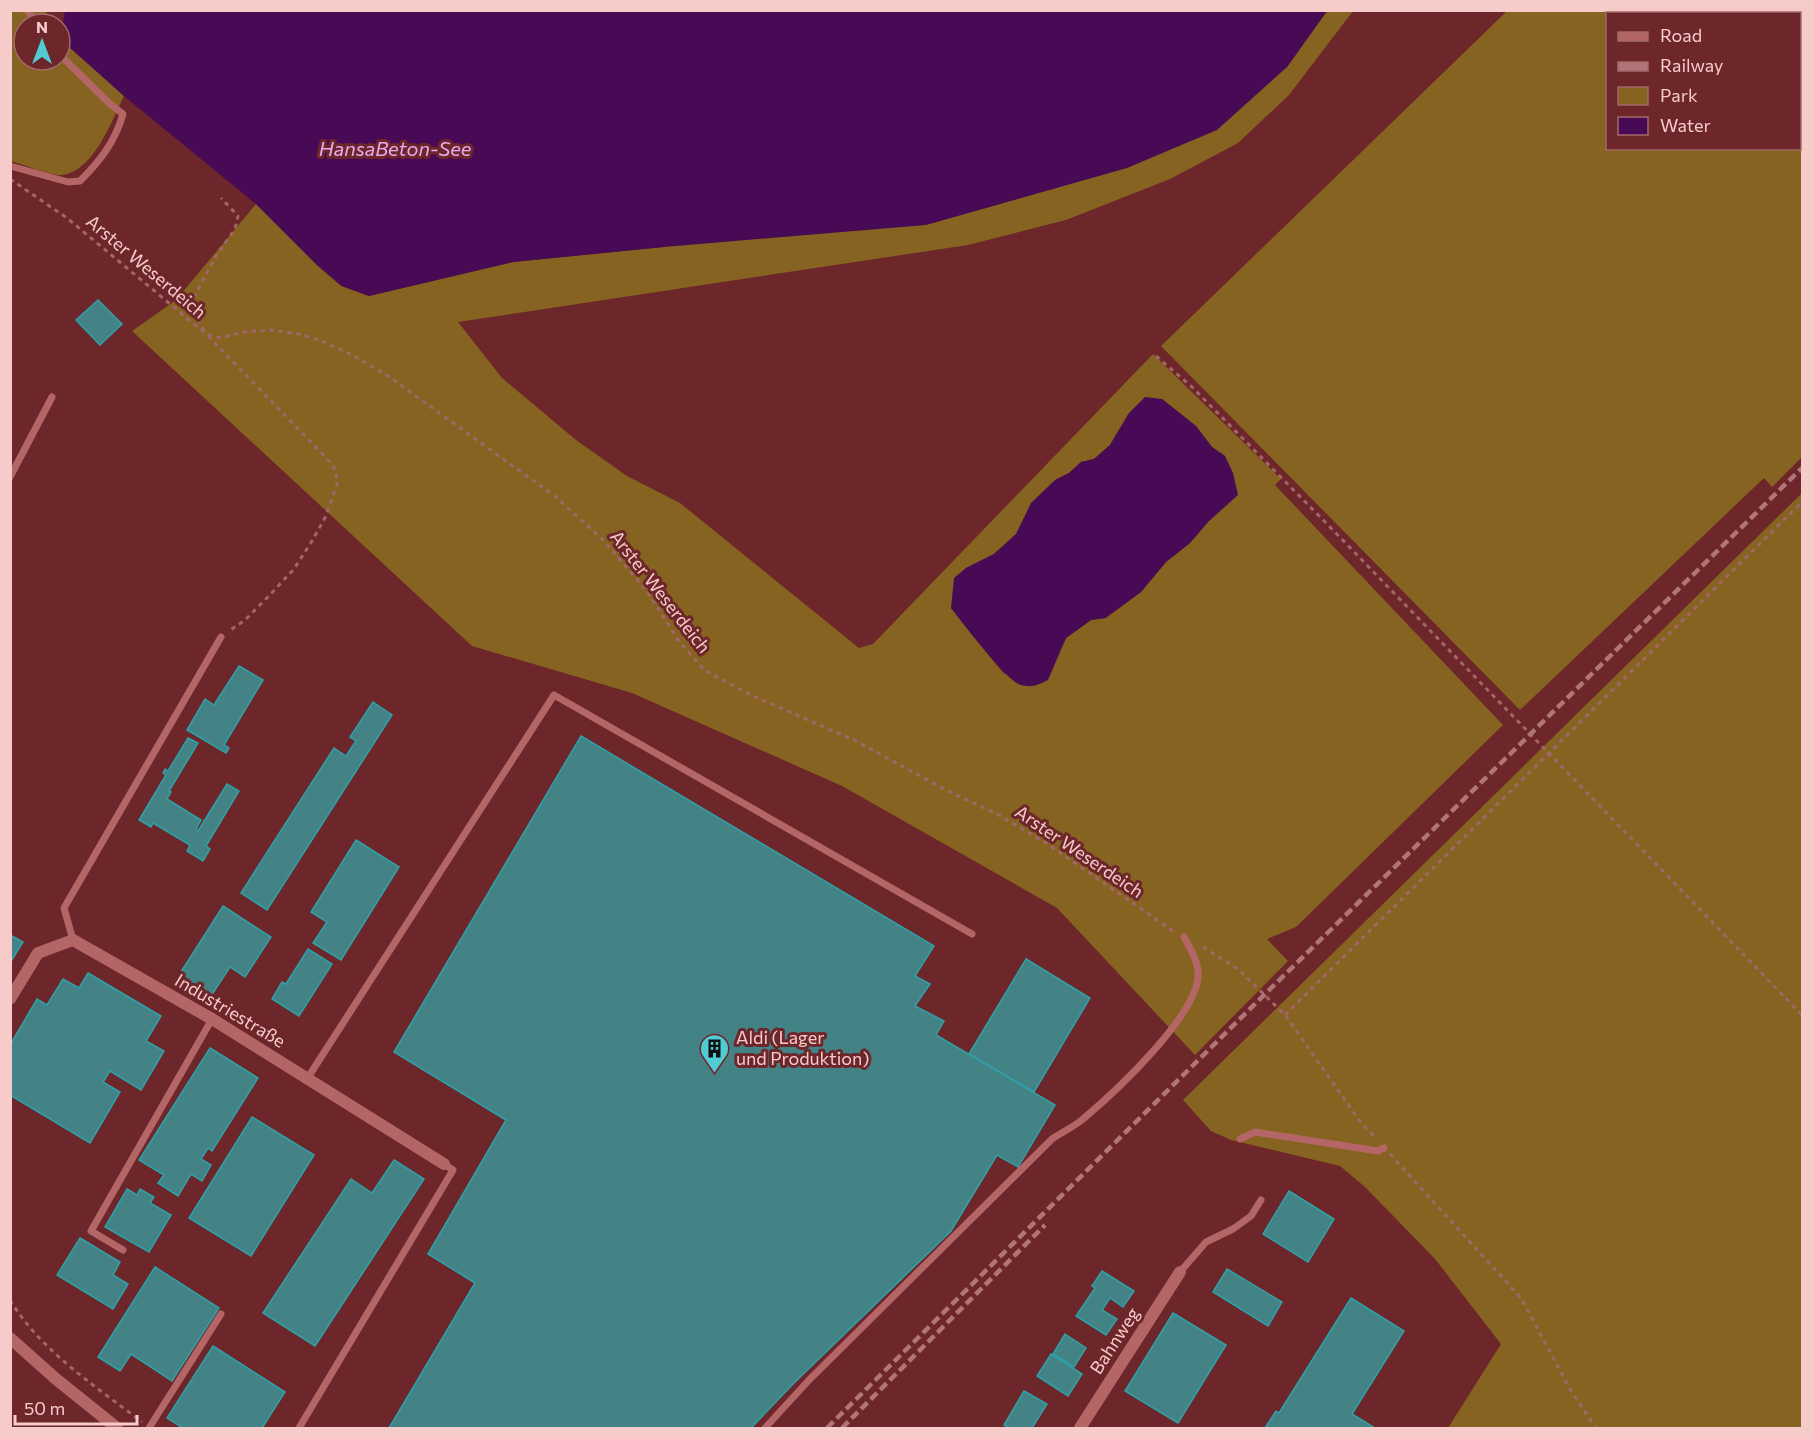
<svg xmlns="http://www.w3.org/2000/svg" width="1813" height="1439" font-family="Commissioner,sans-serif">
<rect width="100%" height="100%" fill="#6d262a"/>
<g fill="#866320" fill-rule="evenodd">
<path d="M10,11H45L52,24H24V60H60V38L124,96C112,120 93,174 60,175C49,175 22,164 11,161Z"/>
<path d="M1327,11H1353L1289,95L1238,143L1170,179L1066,220L968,245L458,322L502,378L576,440L627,476L680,503L859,648L873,644L1153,354L1281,479L1275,485L1503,725L1296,927L1267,939L1288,961L1195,1055L1057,908L842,786L632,693L472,646L132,331L176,300L256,204L318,266L341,286L369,296L513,262L664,247L1287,67ZM1162,399L1196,426L1212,447L1225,456L1208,522L1190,543L1166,562L1141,592L1106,618L1091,620L1066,638L1058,655L1004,674L951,608L966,568L994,554L1016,534L1055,480L1069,473L1081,462L1094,459L1110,445L1129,413Z"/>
<path d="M1741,11L1743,13L1608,14V148H1800V87L1802,90V457L1772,487L1764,478L1520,710L1161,346L1507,11Z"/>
<path d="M1802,493V1428H1448L1501,1344L1435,1259L1365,1187L1340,1166L1231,1140L1211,1131L1183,1100Z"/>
</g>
<g fill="#480a54">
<path d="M65,11V10L1327,11L1287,67L1217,130L1127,168L926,225L664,247L513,262L369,296L342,286L318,266L256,204L124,96L60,39Z"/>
<path d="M1784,11H1802V90L1800,87V14L1780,13Z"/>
<path d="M1145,397L1162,399L1196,426L1212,447L1225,456L1233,473L1238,495L1208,522L1190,543L1166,562L1141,592L1105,618L1091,620L1066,638L1048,680C1038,685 1032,688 1021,685C1006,681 963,623 951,608L954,578L966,568L994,554L1016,534L1031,503L1055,480L1069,473L1081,462L1094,459L1110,445L1129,413Z"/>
</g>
<g fill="#438285" stroke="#2da3a9" stroke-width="1.5">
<path d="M98,300L122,324L100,345L76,320Z"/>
<path d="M239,666L263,680L224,745L229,748L226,753L187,730L205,699L214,705Z"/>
<path d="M373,702L392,715L267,910L241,893L334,748L346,756L356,741L350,737Z"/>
<path d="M581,736L934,946L915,976L930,984L915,1006L944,1021L936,1035L1055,1105L1018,1167L997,1155L951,1231L794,1383L751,1428H389L475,1283L428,1254L506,1120L394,1052Z"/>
<path d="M188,738L198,743L169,791L171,792L167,799L201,820L196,829L198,831L227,784L239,791L206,846L210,849L203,861L187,851L190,845L153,823L151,827L139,820L166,775L163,773L165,769L168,771Z"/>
<path d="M356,840L399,867L341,960L313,943L327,922L311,912Z"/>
<path d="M223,906L271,937L245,977L230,967L209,999L177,978Z"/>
<path d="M10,935L23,942L10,963Z"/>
<path d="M308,949L332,964L299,1016L272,999L282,982L286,984Z"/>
<path d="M1026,959L1090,998L1034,1092L969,1054Z"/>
<path d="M88,973L161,1016L146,1041L164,1051L141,1090L110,1071L103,1082L120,1092L90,1143L10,1095V1045L37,999L47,1005L63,979L79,988Z"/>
<path d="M210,1048L258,1078L212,1151L208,1148L201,1159L211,1165L202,1181L191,1174L178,1196L158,1183L164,1175L139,1160Z"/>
<path d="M252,1117L314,1155L251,1256L189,1218Z"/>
<path d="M394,1160L424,1179L315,1346L263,1313L351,1179L372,1193Z"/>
<path d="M127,1189L137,1195L140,1189L154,1197L150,1203L171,1215L149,1252L105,1227Z"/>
<path d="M1289,1191L1334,1219L1308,1262L1263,1234Z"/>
<path d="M80,1238L120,1262L113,1275L128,1284L113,1309L57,1275Z"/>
<path d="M155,1267L219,1308L172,1381L131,1354L120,1371L98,1357Z"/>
<path d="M1227,1269L1282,1302L1268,1326L1213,1292Z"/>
<path d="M1102,1271L1134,1291L1123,1307L1110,1298L1102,1310L1117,1319L1106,1335L1076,1316L1095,1288L1092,1286Z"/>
<path d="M1351,1298L1404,1331L1352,1414L1375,1428H1265L1276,1411L1279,1413Z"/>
<path d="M1173,1313L1226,1345L1178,1423L1125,1391Z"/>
<path d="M1065,1334L1086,1348L1074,1367L1053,1354Z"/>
<path d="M213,1346L285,1392L262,1428H183L167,1418Z"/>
<path d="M1051,1354L1082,1374L1068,1396L1037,1376Z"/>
<path d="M1024,1391L1047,1404L1032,1428H1009L1004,1425Z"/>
</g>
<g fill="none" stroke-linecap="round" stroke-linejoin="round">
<g stroke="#a26668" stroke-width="3" stroke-dasharray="4.5 4.5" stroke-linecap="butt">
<path d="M10,179L67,218L206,334L221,338L242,332L272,330L299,334L322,341L354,356L388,376L556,497L604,541L646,590L679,641L704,670L753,696L854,740L948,791L999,815L1049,845L1176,933"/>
<path d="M204,331L194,314V297L216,256L235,229L238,216L221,198"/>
<path d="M208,336L333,465L338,481L326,516L312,541L294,569L267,598L245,620L229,631"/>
<path d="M1156,356L1192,387L1330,527L1802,1015"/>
<path d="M1203,947L1238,969L1285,1015L1362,1124L1376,1138"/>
<path d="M1285,1015L1802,502"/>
<path d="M1390,1154L1521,1298L1571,1391L1596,1428"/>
<path d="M10,1300C41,1351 95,1386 142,1422"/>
</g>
<g stroke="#b46667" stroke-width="7">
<path d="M27,10L37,24"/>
<path d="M10,166L68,182L80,181C100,161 115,142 123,114L110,104L60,55"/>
<path d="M10,477L52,397"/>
<path d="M73,940L64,908L221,637"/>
<path d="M307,1079L554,695L972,934"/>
<path d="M1240,1139L1255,1132L1378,1151L1384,1148"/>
<path d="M123,1250L91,1231L212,1019"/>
<path d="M1180,1272L1206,1242L1233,1229L1251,1216L1261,1200"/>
<path d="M149,1428L221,1314"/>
<path d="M299,1428L453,1170L444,1164"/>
<path d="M765,1428L809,1380L1052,1139C1062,1132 1074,1127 1083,1119C1113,1094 1203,1011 1198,971C1197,959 1190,948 1184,937"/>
</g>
<g stroke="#b46667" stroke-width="12">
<path d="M10,999L38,953L73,940L212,1019L444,1164"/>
<path d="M10,1338L56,1379L117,1428"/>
<path d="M1080,1428L1180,1272"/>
</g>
<g stroke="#b07677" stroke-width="4.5" stroke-dasharray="9 4.5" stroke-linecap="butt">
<path d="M827,1428L1260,999L1802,468"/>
<path d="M842,1428L1045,1225"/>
</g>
</g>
<defs>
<symbol id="building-pin" viewBox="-11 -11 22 30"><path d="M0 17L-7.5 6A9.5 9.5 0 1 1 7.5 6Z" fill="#51ccd2" stroke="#6d262a"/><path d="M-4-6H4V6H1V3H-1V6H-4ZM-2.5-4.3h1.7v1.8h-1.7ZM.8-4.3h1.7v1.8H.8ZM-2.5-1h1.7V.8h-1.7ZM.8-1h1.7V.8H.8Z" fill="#111"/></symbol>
</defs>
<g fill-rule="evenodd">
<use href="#building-pin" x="698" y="1032" width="33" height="45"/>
</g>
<g text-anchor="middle" stroke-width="6" stroke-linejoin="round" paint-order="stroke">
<g font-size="18" fill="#f7cbca" stroke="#6d262a">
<text transform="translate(146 267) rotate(40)" y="6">Arster Weserdeich</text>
<text transform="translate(660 592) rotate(52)" y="6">Arster Weserdeich</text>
<text transform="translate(1079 852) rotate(34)" y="6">Arster Weserdeich</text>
<text transform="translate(230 1011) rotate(31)" y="6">Industriestraße</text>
<text transform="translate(1115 1341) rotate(-57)" y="6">Bahnweg</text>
</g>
<g font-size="18" fill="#f7cbca" stroke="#6d262a" text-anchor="start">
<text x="736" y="1044">Aldi (Lager<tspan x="736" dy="21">und Produktion)</tspan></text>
</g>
<g font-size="20" font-style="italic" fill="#e5abf2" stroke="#6d262a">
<text x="395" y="156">HansaBeton-See</text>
</g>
</g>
<rect width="1813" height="1439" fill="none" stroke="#f7cbca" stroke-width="24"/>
<rect x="1606" y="12" width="195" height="138" fill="#6d262a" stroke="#a4686a" stroke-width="1.5"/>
<rect x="1618" y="32" width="30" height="9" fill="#b46667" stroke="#a4686a" stroke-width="1.5"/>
<text x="1660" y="42" font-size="18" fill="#f7cbca">Road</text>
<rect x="1618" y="62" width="30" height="9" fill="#b07677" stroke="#a4686a" stroke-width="1.5"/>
<text x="1660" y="72" font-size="18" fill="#f7cbca">Railway</text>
<rect x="1618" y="87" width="30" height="18" fill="#866320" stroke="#a4686a" stroke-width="1.5"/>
<text x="1660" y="102" font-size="18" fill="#f7cbca">Park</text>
<rect x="1618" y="117" width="30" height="18" fill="#480a54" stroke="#a4686a" stroke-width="1.5"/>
<text x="1660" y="132" font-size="18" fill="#f7cbca">Water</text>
<g transform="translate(42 42)"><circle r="28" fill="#6d262a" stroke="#a4686a" stroke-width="1.5"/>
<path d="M0-4.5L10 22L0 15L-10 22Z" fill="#51ccd2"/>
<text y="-9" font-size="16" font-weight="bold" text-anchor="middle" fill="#f7cbca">N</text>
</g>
<path d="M15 1415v9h122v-9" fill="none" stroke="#f7cbca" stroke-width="3"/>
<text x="24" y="1415" font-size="18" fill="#f7cbca" stroke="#6d262a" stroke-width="4.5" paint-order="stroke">50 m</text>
</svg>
